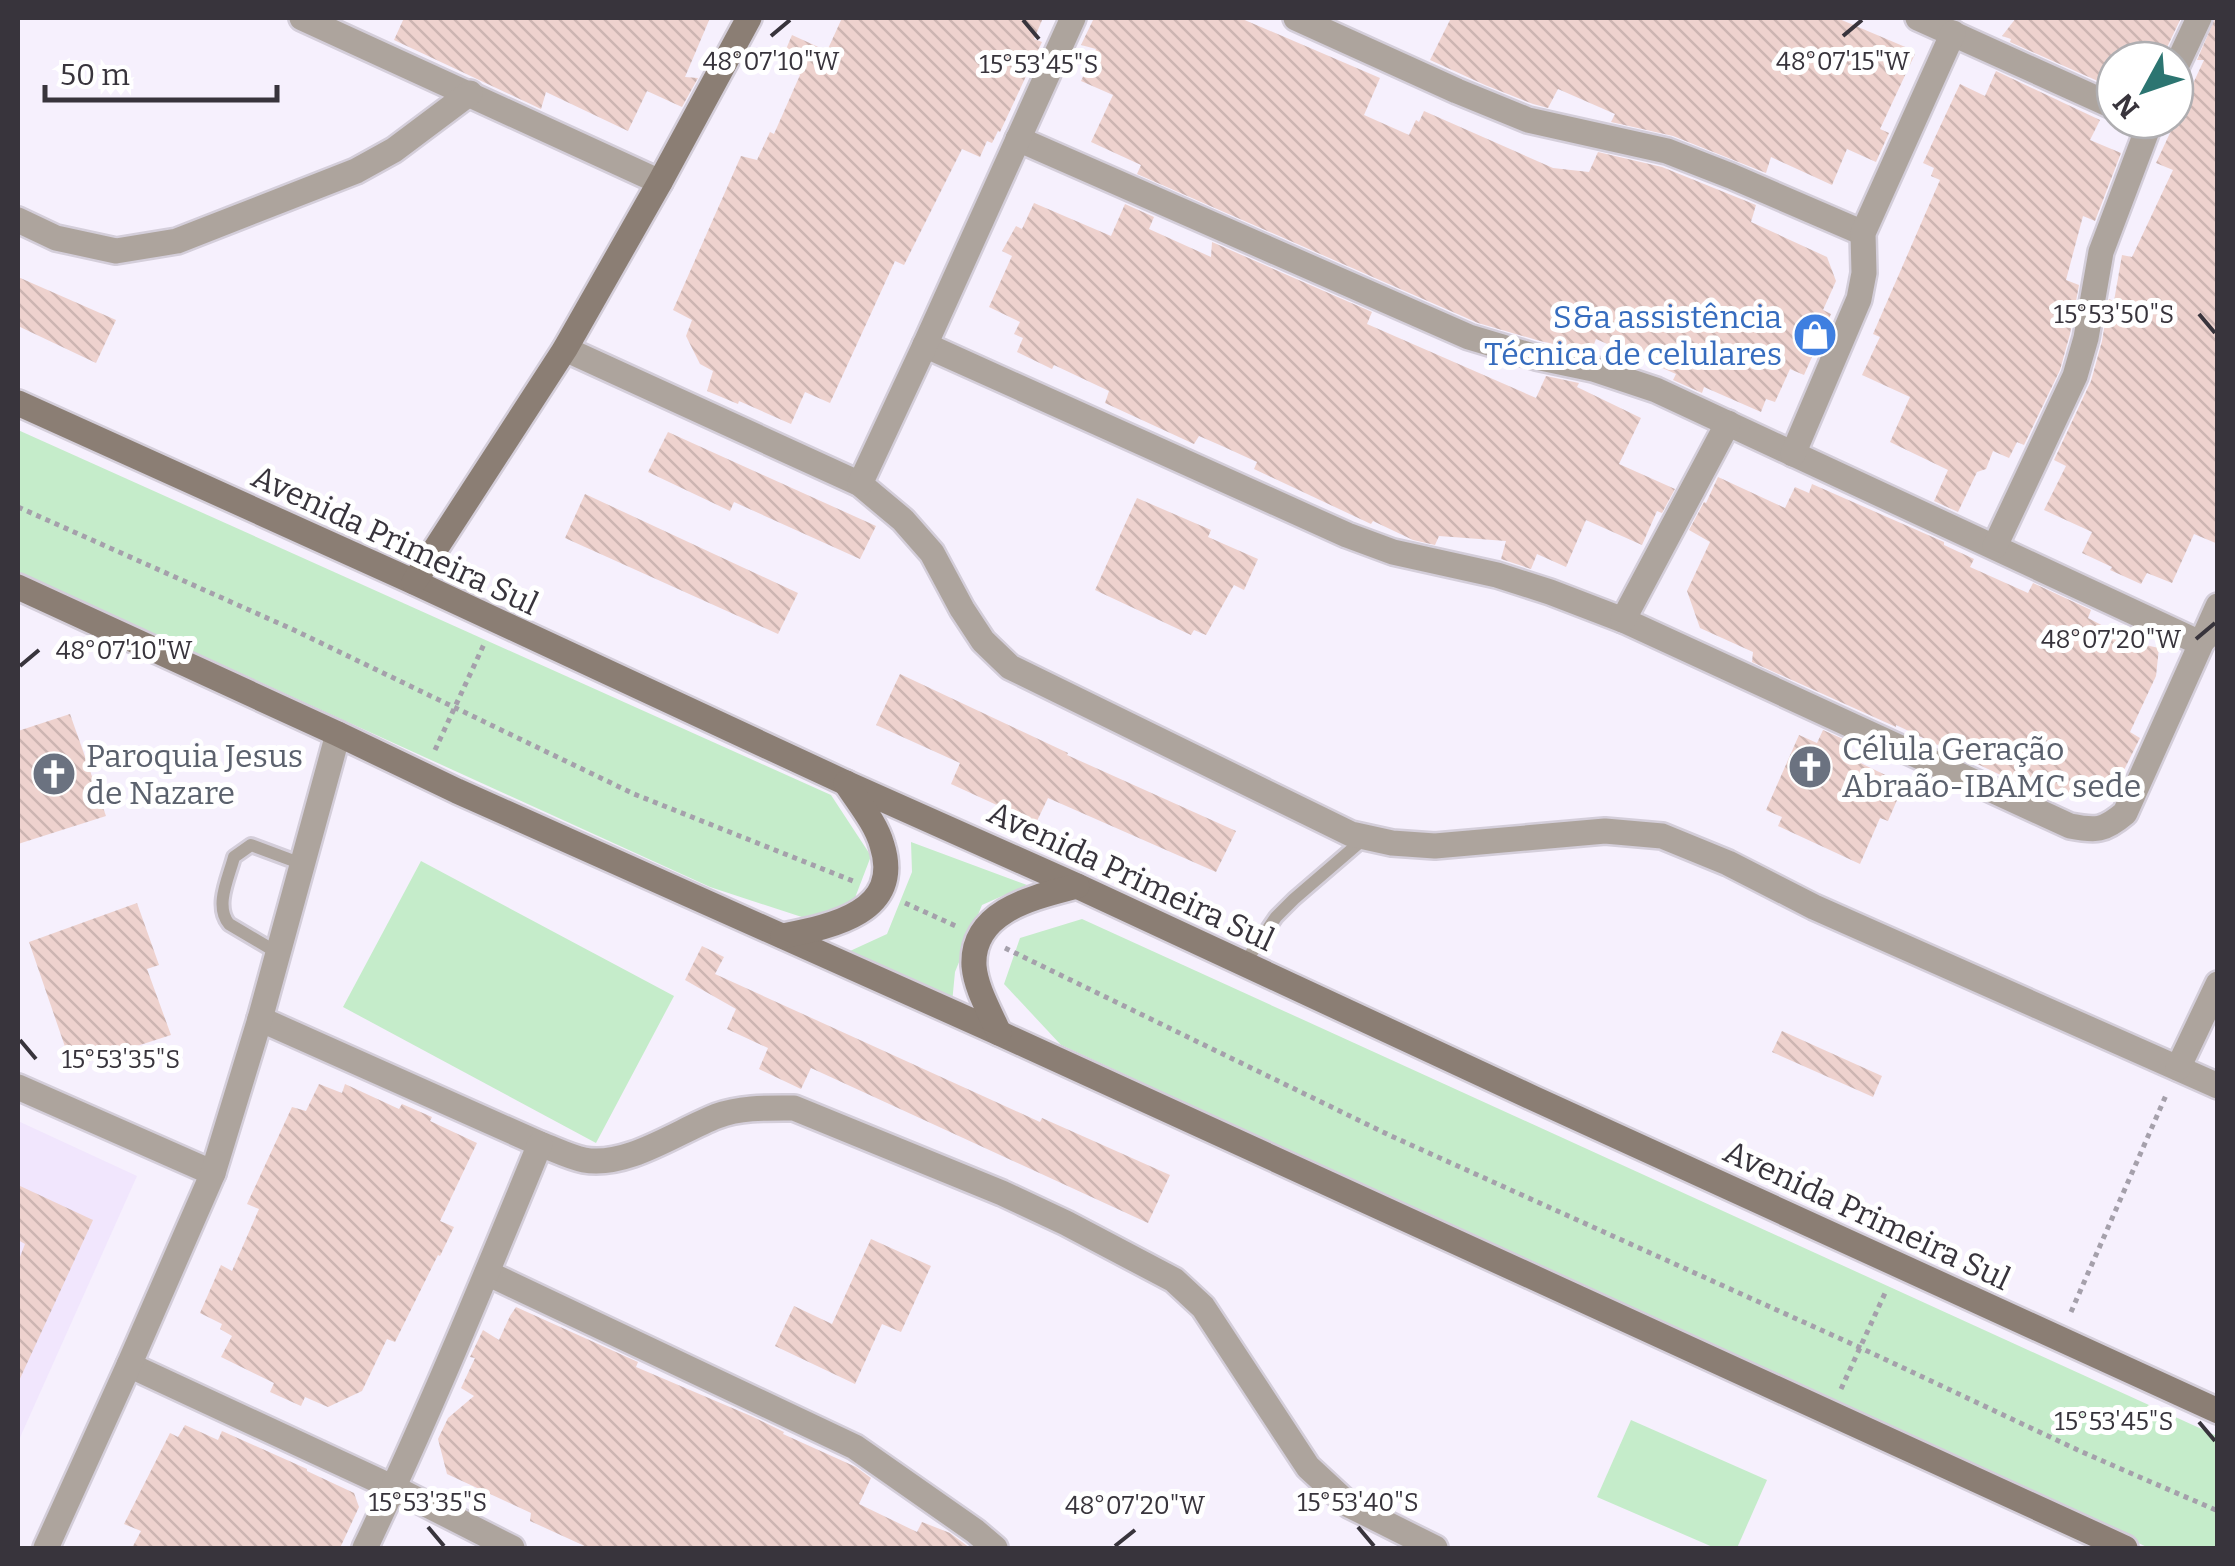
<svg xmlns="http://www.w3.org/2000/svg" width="2235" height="1566" font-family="Bitter,serif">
<defs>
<pattern id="building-back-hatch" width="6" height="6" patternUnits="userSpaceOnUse" patternTransform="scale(2.5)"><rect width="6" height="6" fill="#eed2ce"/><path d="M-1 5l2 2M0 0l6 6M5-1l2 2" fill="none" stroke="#cdb5b2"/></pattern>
</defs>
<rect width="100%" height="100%" fill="#f6f0fd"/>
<path fill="#f1e6fd" d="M18,1121L137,1176L18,1442Z"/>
<g fill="#c5ecca">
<path d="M18,430L831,795L871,856L853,903L811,920L710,887L18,572Z"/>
<path d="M911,842L1027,885L982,905L955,972L952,1003L850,951L887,934L912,872Z"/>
<path d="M421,861L674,996L596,1143L343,1007Z"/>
<path d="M1082,919L2217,1436V1548H2149L1061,1045L1004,984L1020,938Z"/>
<path d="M1631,1420L1767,1480L1737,1548H1715L1597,1497Z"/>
</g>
<g fill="url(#building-back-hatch)">
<path d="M404,18H710L685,77L698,78L682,107L647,91L628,131L546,92L541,109L394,40Z"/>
<path d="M842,18H1043L1034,39L1042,42L1000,132L998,131L992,143L987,141L980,157L962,149L904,265L895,261L830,403L805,392L791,424L739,401L738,404L707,391L713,371L700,364L686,336L692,320L673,310L741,156L757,160L770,132L774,134L800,75L779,66L792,35L827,51Z"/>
<path d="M1094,18H1240L1380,78L1364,115L1409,135L1416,120L1419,122L1424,111L1553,168L1589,172L1598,152L1662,167L1756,205L1751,222L1827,257L1836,281L1823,310L1831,314L1804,375L1790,369L1775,402L1766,399L1761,412L1704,387L1702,393L1673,380L1676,374L1596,339L1591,352L1540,341L1478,323L1137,174L1141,165L1091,142L1113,95L1081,81L1096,49L1081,45Z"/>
<path d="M1451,18H1837L1910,49L1909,51L1915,54L1880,129L1889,133L1876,162L1847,149L1832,185L1771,157L1766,173L1673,136L1611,122L1615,114L1558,89L1548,108L1533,104L1485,85L1430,60Z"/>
<path d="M2016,18H2181L2161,60H2115V77L2100,82L2010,42L2011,39L2002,36Z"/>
<path d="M2215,18H2218V544L2194,534L2172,583L2147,573L2141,584L2110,570L2112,567L2082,553L2092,532L2044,510L2066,466L2054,460L2091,381L2102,341L2109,299L2114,301L2122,255L2132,257L2173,170L2156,163L2204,60H2197Z"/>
<path d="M1996,71L2100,120L2090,140L2121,153L2095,221L2083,216L2066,280L2079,285L2070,334L2060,370L2024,445L2017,442L2009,458L1993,451L1986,469L1977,472L1958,512L1934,501L1948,470L1890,442L1910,397L1862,375L1880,337L1873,334L1940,180L1931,176L1934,168L1923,163L1960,84L1985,96Z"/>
<path d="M1034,203L1111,236L1125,204L1154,217L1149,229L1211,257L1212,242L1372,312L1367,324L1536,398L1546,376L1579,383L1577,387L1641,418L1619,464L1675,489L1662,513L1657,511L1642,545L1586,520L1566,567L1537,554L1531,569L1501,559L1506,541L1439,536L1435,545L1413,540L1373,521L1371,524L1254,469L1257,462L1222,446L1199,436L1194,444L1105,403L1109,391L1054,365L1052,369L1017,352L1023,338L1014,334L1020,322L989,307L1012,256L1002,251L1016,226L1022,229Z"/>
<path d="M18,277L116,320L96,363L18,326Z"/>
<path d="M668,432L876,526L860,559L734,502L730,511L648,472Z"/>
<path d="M1718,477L1785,508L1795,487L1809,493L1812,484L1944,542V545L1974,559L1970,567L2028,593L2033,583L2091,610L2088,618L2136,643L2159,648L2156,676L2130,732L2140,738L2113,792L2081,800L2042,783L2041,785L2032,781L2030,786L2013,781L1896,725V727L1752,662L1753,652L1700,628L1687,591L1710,542L1689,530L1704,502L1706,503Z"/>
<path d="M585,494L798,593L778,634L565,538Z"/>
<path d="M1137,498L1211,530L1208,537L1258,559L1244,590L1234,585L1206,635L1194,630L1191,635L1095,590Z"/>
<path d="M900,674L1068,753L1067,755L1236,831L1216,872L1048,798L1036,823L951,784L960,763L876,725Z"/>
<path d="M70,714L106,816L18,844V731Z"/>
<path d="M1823,730L1852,743L1846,756L1904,784L1888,821L1880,818L1860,864L1778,826L1782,817L1766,810L1799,735L1817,743Z"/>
<path d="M137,903L159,965L147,969L171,1035L72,1067L29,942Z"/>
<path d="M702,946L724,957L715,974L1040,1122L1042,1118L1170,1175L1148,1223L811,1068L801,1089L759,1069L768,1048L727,1029L736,1009L685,980Z"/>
<path d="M1782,1031L1882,1076L1873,1097L1772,1052Z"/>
<path d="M319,1084L342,1093L345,1084L399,1109L402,1104L432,1117L430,1121L477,1143L440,1221L454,1227L440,1256L438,1255L395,1342L387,1339L362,1391L328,1407L305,1397L301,1406L270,1392L274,1383L221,1357L232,1336L220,1329L222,1324L200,1313L221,1265L232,1271L259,1209L247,1204L292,1107L306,1111Z"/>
<path d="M18,1185L93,1220L18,1383V1262L25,1244L18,1240Z"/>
<path d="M871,1239L931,1266L901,1332L882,1324L855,1384L775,1346L794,1306L832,1324Z"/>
<path d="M516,1307L638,1362L636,1367L751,1416L784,1432L783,1434L856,1467L871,1478L859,1504L917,1532L922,1522L950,1533L970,1548H589L530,1521L531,1513L447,1474L438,1439L448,1418L474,1396L461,1388L475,1358L470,1357L483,1330L499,1340L510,1316Z"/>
<path d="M185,1425L218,1440L222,1431L307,1469V1471L354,1493L359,1507L340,1548H132L141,1531L124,1524L170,1433L178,1437Z"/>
</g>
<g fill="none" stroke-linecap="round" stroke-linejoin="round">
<defs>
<g id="lane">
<path d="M278,953L229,924C214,906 229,877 234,857L251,845L302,864"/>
<path d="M1244,964L1276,917L1294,899L1366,837"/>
</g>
<g id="street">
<path d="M302,18L660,182"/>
<path d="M1296,18L1457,91L1528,120L1667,151L1731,176L1863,233"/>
<path d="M1918,18L2115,107"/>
<path d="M2175,69L2199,18"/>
<path d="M1018,139L1469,337L1536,357L1593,369L1656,390L2200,643L2213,631"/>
<path d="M18,220L56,238L116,251L177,241L356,171L394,150L470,93"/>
<path d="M925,345L1347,535L1393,552L1497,575L1550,592L1623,620L2070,826C2096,831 2104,831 2125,813L2218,606"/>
<path d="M565,349L860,484L903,520L932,553L962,609L983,641L1010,667L1351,834L1392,843L1435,846L1605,831L1662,836L1728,863L1814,907L2218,1086"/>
<path d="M1793,454L1859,299L1864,273L1863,233L1953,33"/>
<path d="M860,484L925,345L1073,18"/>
<path d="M1995,546L2075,376L2086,338L2101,252L2151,120"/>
<path d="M1623,620L1728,423"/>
<path d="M260,1019L540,1144C554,1149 569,1157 584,1160C627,1168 678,1131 717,1116C741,1107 769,1108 794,1108L1002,1193L1066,1223L1174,1280L1203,1307L1308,1467L1349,1505L1435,1548"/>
<path d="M2178,1068L2218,984"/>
<path d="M18,1087L213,1173"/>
<path d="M487,1273L855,1447L975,1531L995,1548"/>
<path d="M129,1365L394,1488L512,1548"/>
<path d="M46,1548L129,1365L213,1173L260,1019L338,734"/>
<path d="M365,1548C428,1416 484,1280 540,1144"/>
</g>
<g id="secondary">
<path d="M18,403L414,582L846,783L1077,886L1533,1098L2218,1411"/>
<path d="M414,582L565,349L660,182L749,18"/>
<path d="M18,587L338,734L457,791L999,1033L2125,1548"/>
<path d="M783,936C833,926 903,912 882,845C876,823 858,802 846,783"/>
<path d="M999,1033C990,1012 976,989 974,966C971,910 1036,897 1077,886"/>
</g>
</defs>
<use href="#lane" stroke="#d4ceda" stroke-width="18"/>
<use href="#street" stroke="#d4ceda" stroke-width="30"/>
<use href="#secondary" stroke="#d4ceda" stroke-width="30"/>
<g stroke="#a5a0ab" stroke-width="5" stroke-dasharray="5 5" stroke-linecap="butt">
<path d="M18,507L294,630L634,794L853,881"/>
<path d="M435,750L485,642"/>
<path d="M905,903L958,927"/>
<path d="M1005,948L1389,1135L1861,1348L2082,1452L2218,1511"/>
<path d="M2071,1312L2167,1093"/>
<path d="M1841,1389L1886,1291"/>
</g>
<use href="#lane" stroke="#ada49d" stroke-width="12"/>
<use href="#street" stroke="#ada49d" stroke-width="25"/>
<use href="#secondary" stroke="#8b7e74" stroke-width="25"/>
</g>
<path fill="none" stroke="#38343c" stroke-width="4" d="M1023,20L1039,39M771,36L790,20M1843,36L1862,20M2199,314L2215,333M2196,639L2215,623M20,666L39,650M20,1040L36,1059M2199,1422L2215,1441M428,1527L444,1546M1358,1527L1374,1546M1115,1546L1135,1530"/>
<defs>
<symbol id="shop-disc" viewBox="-11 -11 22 22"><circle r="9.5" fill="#3f7fe0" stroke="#fff"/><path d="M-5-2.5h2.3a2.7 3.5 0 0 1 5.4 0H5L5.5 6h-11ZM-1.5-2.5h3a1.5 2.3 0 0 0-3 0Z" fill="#fff"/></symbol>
<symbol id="church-disc" viewBox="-11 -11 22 22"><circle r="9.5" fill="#6b7280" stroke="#fff"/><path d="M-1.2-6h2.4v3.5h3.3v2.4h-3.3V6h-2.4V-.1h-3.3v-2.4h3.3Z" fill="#fff"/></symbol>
</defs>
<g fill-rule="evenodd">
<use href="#shop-disc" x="1790" y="310" width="50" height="50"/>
<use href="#church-disc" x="1785" y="742" width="50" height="50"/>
<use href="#church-disc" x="29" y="749" width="50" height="50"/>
</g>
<g text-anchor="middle" stroke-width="10" stroke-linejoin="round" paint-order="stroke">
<g font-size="32" fill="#366cbe" stroke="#fff" text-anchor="end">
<text x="1782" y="328">S&amp;a assistência<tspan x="1782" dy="37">Técnica de celulares</tspan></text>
</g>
<g font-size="32" fill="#38343c" stroke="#fff">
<text transform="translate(395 540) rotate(25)" y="11">Avenida Primeira Sul</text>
<text transform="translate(1131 876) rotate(25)" y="11">Avenida Primeira Sul</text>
<text transform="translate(1867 1215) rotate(25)" y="11">Avenida Primeira Sul</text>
</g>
<g font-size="32" fill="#5b616d" stroke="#fff" text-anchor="start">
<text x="1842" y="760">Célula Geração<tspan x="1842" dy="37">Abraão-IBAMC sede</tspan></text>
<text x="86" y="767">Paroquia Jesus<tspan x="86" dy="37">de Nazare</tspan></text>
</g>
</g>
<g font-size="25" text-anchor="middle" fill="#38343c" stroke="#fff" stroke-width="10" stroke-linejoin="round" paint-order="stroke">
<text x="771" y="70">48°07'10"W</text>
<text x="1843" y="70">48°07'15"W</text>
<text x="1039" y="73">15°53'45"S</text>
<text x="2114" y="323">15°53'50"S</text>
<text x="2111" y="648">48°07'20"W</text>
<text x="124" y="659">48°07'10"W</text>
<text x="121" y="1068">15°53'35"S</text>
<text x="2114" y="1430">15°53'45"S</text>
<text x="428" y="1511">15°53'35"S</text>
<text x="1358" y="1511">15°53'40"S</text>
<text x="1135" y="1514">48°07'20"W</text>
</g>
<rect width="2235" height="1566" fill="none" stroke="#38343c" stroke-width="40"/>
<g transform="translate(2145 90) rotate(230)"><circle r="48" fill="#ffffff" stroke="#afaeb1" stroke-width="2.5"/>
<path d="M0-8L18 38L0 25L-18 38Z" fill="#2c7571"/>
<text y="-15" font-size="28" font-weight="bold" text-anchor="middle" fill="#38343c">N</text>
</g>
<path d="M45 85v15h232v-15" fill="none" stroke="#38343c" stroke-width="5"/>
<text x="60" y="85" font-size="30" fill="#38343c" stroke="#ffffff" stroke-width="8" paint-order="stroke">50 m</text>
</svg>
